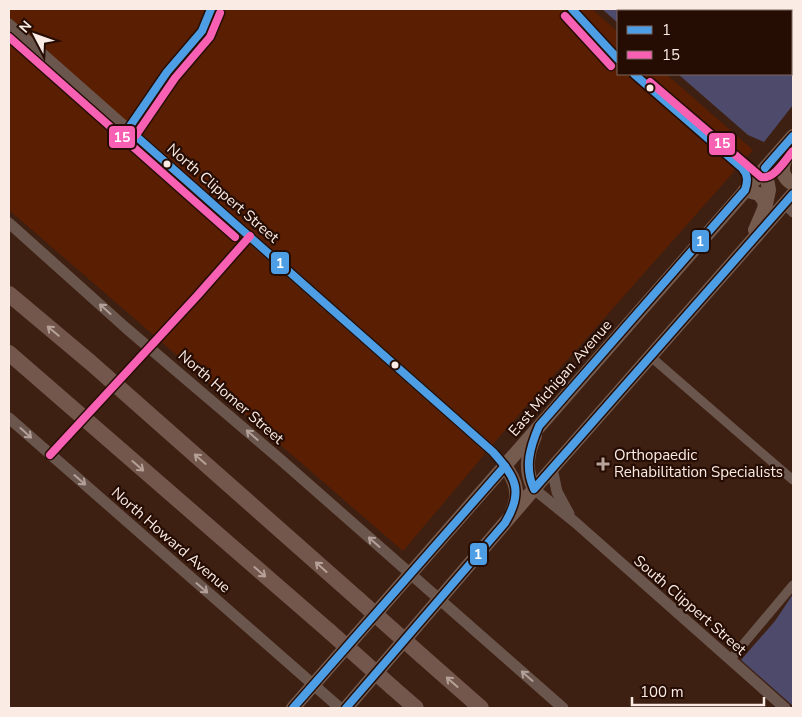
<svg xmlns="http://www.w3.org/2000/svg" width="802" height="717" font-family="'Nunito Sans',sans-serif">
<rect width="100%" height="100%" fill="#3e2012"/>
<path fill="#5a1e02" d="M9,9H592L618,32V74H666L753,150L500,436L403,551L9,210Z"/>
<g fill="#4d4a6c">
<path d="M602,9H793V105L764,142L748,135L678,74H791V11H618V23Z"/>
<path d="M793,594V706L741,660L775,621Z"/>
</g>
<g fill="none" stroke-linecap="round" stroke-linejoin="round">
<g stroke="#6a564d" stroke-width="9">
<path d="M784,204L793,213"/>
<path d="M651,357L793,480"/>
<path d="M730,660L793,585"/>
</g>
<g stroke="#6a564d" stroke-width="11">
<path d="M9,24L493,452L505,466"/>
<path d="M9,223L126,328L281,460L563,708"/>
<path d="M9,418L340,708"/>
<path d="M552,468L557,492L569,514"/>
<path d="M534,489L576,523L785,708"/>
</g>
<g stroke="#755b4e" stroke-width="14">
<path d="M793,144C785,158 775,174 793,184"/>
<path d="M765,168L769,190L765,209"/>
<path d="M745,190L759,194L765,202L764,209L755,230"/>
<path d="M505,466C516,481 520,494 512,512"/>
<path d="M534,489C525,472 527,453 535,436"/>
<path d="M293,708L793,136"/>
<path d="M346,708L534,489L793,194"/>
</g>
<g stroke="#73574c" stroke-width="16">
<path d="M9,294L90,362L358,599"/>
<path d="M9,353L329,631"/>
<path d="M422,656L481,708"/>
<path d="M393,688L416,708"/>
</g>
<g stroke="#73574c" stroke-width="16">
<path d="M358,599L422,656"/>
<path d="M329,631L393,688"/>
</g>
<defs>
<g id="bus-1">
<path d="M572,9L618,59"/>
<path d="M634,74L742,168C748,175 748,181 745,190L539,426C530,447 524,467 534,489L793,194"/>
<path d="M128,129L493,452C516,478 524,491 505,523L346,708"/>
<path d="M128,129L167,72L202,31L211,9"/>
<path d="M765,168L793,136"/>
<path d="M293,708L505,466"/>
</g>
<g id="bus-2">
<path d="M565,16L611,66"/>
<path d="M9,37L235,237"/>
<path d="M650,82L761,177C774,180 785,160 793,151"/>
<path d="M136,135L175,78L210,37L220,13"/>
<path d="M50,455L197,296L250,236"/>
</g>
</defs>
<use href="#bus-1" stroke="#260d04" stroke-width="11"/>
<use href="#bus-2" stroke="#260d04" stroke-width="11"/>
<use href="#bus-1" stroke="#4d9ee5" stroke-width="8"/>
<use href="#bus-2" stroke="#f860b3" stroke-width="8"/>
</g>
<defs><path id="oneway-shaft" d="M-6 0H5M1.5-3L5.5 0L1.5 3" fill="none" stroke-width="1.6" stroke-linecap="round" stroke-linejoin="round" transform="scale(1.25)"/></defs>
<g stroke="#b2a099">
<use href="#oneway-shaft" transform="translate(105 309) rotate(-138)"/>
<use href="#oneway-shaft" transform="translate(26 433) rotate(42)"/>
<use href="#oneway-shaft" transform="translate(252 435) rotate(-139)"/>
<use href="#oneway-shaft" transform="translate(80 480) rotate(41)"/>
<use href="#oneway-shaft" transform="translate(374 542) rotate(-139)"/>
<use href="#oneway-shaft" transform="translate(202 588) rotate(41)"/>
<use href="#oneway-shaft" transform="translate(527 676) rotate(-139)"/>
</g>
<g stroke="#b6a198">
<use href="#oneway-shaft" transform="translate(53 331) rotate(-140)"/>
<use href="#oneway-shaft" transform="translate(200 459) rotate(-139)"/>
<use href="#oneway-shaft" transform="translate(138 466) rotate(41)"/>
<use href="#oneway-shaft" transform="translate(321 567) rotate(-138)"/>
<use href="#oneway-shaft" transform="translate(260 572) rotate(41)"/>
<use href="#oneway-shaft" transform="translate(452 682) rotate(-139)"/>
</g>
<g fill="#faebe5" stroke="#260d04" stroke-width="2">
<circle cx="650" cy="88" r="4.5"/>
<circle cx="167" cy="164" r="4.5"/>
<circle cx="395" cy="365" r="4.5"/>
</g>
<path fill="#b8a49b" stroke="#260d04" stroke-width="2" d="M600.5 456.5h5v5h5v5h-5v5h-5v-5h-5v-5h5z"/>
<g text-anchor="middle" stroke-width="4.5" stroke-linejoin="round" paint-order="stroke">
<g font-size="15" fill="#faebe5" stroke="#260d04">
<text transform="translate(223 193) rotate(41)" y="5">North Clippert Street</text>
<text transform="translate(560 378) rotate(-49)" y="5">East Michigan Avenue</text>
<text transform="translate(231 397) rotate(41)" y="5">North Homer Street</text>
<text transform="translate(171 540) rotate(41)" y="5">North Howard Avenue</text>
<text transform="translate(690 605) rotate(41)" y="5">South Clippert Street</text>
</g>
<g font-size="15" fill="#faebe5" stroke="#260d04" text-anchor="start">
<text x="614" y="460">Orthopaedic<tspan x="614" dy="17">Rehabilitation Specialists</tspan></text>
</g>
</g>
<g stroke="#260d04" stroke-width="2">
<rect x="108" y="125" width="28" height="24" rx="5" fill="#f860b3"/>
<rect x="708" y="132" width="28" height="24" rx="5" fill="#f860b3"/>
<rect x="691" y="229" width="19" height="24" rx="5" fill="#4d9ee5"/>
<rect x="270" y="251" width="20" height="24" rx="5" fill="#4d9ee5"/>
<rect x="469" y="542" width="19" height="24" rx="5" fill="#4d9ee5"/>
</g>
<g font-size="14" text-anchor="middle" font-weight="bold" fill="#fff">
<text x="122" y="142">15</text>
<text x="722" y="148">15</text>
<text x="700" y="246">1</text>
<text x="280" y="268">1</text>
<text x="478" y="559">1</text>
</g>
<rect width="802" height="717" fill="none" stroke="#faebe5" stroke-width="20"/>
<rect x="617" y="10" width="175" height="65" fill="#260d04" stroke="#7b665e"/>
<rect x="627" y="26" width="25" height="8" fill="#4d9ee5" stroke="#7b665e"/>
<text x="662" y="35" font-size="15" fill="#faebe5">1</text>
<rect x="627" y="51" width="25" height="8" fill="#f860b3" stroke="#7b665e"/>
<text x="662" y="60" font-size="15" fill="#faebe5">15</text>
<g transform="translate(35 35) rotate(311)" stroke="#260d04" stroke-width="4" paint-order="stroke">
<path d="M0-4L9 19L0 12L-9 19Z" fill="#faebe5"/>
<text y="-8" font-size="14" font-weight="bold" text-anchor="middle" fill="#faebe5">N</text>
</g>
<path d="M632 697v8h132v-8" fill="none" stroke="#faebe5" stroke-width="2.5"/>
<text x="640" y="697" font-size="15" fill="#faebe5" stroke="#260d04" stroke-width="4" paint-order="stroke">100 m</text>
</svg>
